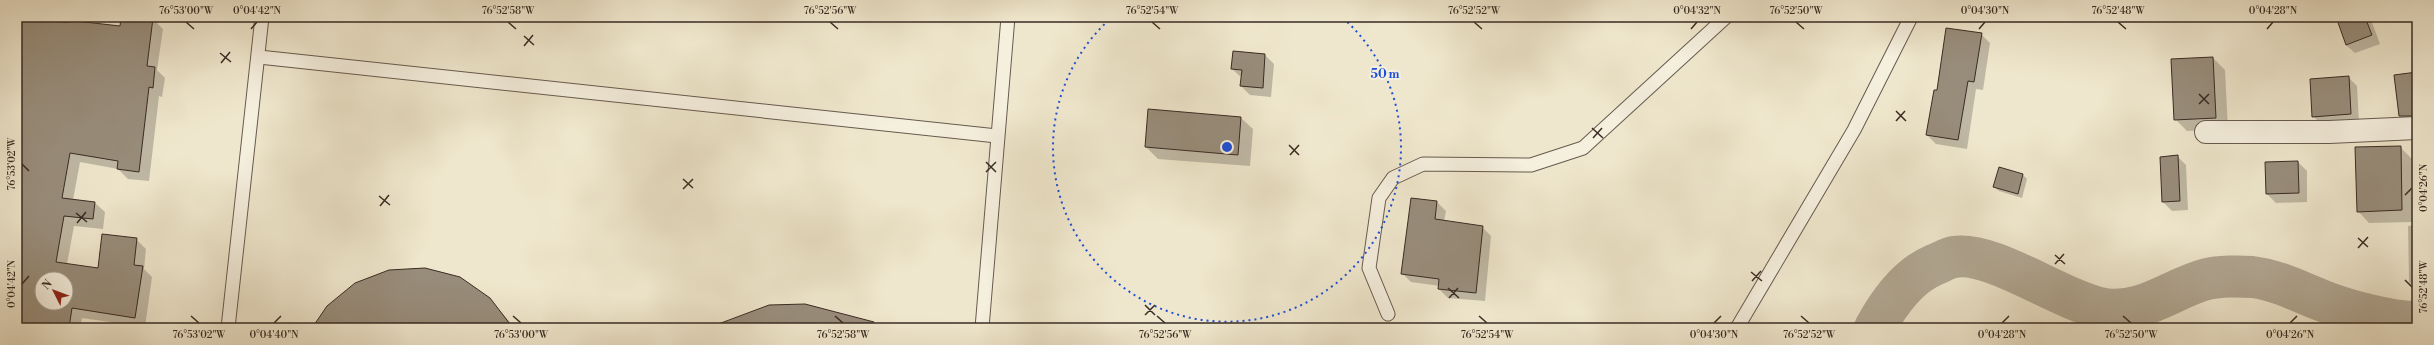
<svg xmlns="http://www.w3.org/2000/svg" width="2434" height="345" font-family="'Libre Bodoni',serif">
<rect width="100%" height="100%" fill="#efe7cd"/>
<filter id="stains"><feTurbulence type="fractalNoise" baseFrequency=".005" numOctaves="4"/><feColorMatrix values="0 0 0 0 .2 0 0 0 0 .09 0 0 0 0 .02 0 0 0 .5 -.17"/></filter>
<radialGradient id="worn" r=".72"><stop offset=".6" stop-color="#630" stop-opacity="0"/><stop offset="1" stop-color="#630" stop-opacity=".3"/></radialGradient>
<g fill="#0003" fill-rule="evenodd">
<path d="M17,17H37L121,27L122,17H135L153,19L163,29L157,70L165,78L162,97L159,96L149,181L128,179L118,169L80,162L73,200L95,203L105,212L103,229L74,226L67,264L98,269L136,239L146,249L144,269L152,277L145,327L82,318L80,328H17ZM42,279H66V303H42Z"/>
<path d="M2337,17H2370L2380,44L2355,53L2346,45Z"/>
<path d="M1981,34L1990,43L1983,90L1976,89L1967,149L1936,144L1927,135L1937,92Z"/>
<path d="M1234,52L1265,55L1274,64L1271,97L1250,95L1241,86L1242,78L1232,69Z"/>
<path d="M2213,58L2225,70L2228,129L2187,131L2175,119L2172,60Z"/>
<path d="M2417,73V124L2409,125L2400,116Z"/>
<path d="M2348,77L2357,86L2359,123L2322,125L2313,116Z"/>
<path d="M1149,111L1241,118L1253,129L1250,166L1158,159L1146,147Z"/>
<path d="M2400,147L2412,159L2414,222L2369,223L2358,211Z"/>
<path d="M2177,156L2186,165L2188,210L2172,211L2163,202Z"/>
<path d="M2298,162L2307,171V202L2276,203L2267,194Z"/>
<path d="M2023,175L2027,179L2022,198L1999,191L1994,187Z"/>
<path d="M1437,202L1446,211L1444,222L1482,227L1491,236L1485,301L1448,298L1439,289L1440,286L1411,282L1402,273Z"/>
<path d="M2417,225V289L2409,282L2408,226Z"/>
<path d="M489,298L515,328H314Z"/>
</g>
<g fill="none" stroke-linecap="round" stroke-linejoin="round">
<path stroke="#b1a793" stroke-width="42" d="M1875,328C1888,304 1908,276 1934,265C1940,263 1947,258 1954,257C1992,250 2061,301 2104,309C2143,315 2172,288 2207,279C2219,276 2240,276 2252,277C2277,280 2300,292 2323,301C2346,310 2393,323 2417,322"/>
</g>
<g fill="#988d7b" stroke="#3a2b23" fill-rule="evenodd">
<path d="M121,17L153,18L147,66L155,67L153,88L149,87L139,172L117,169L118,161L70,153L62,198L95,202L93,219L64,216L56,262L98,268L102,234L137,238L134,265L143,266L135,318L72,308L69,328H17V19L67,22V20L120,26ZM42,279H66V303H42Z"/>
<path d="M2336,17H2365L2372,35L2346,45Z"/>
<path d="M1946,28L1982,33L1974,82L1968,81L1958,140L1926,135L1934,90H1937Z"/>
<path d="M1233,51L1265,54L1263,88L1240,86L1242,70L1231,69Z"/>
<path d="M2213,57L2216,118L2174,120L2171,59Z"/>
<path d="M2417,72V116H2399L2394,75Z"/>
<path d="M2349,76L2351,114L2312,117L2310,79Z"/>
<path d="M1148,109L1241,117L1238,155L1145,147Z"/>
<path d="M2401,146L2402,210L2357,212L2355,147Z"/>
<path d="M2178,155L2180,201L2162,202L2160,157Z"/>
<path d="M2298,161L2299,193L2266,194L2265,162Z"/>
<path d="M1999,167L2023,174L2018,194L1993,187Z"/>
<path d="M1411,198L1437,201L1435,219L1483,226L1476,293L1438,289L1439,279L1401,274Z"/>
<path d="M425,268L460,277L490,298L513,328H312L327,306L355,283L389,270Z"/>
<path d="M805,304L874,322L873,328H713V326L769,305Z"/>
</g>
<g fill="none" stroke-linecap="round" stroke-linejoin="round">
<defs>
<g id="lane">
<path d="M259,57L997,136"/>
<path d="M1388,314L1369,268L1379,198L1393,178L1423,164L1531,165L1583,148L1726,17"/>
<path d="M228,328L262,17"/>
<path d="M982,328L1008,17"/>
<path d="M1737,328L1854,130L1911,17"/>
</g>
<path id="street" d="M2206,132H2329L2417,128"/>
</defs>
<use href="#lane" stroke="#675a4e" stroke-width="15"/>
<use href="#street" stroke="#675a4e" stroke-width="24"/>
<use href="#lane" stroke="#f5efde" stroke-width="13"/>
<use href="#street" stroke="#f5efde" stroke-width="22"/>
</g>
<path fill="none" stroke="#3a2b23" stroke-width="1.5" d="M186,22L194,29M508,22L516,29M830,22L838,29M1152,22L1160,29M1474,22L1482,29M1796,22L1804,29M2118,22L2126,29M251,29L257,22M1691,29L1697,22M1979,29L1985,22M2267,29L2273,22M524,36L534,45M524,46L533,35M220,53L231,62M221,63L230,52M2199,94L2209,104M2199,104L2209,94M1896,111L1906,121M1896,121L1905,111M1592,128L1603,138M1593,138L1602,128M1289,145L1299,155M1290,155L1299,145M986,162L996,172M22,164L29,171M986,172L996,162M683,179L693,188M683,189L693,179M2405,195L2412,188M379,196L390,205M380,206L389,195M76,213L87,222M77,223L86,212M2358,238L2368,247M2358,248L2368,237M2055,255L2065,264M2055,264L2064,254M1751,272L1762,281M2405,280L2412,287M1752,281L1761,271M22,284L29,276M1448,288L1459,298M1449,298L1458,288M1145,305L1155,315M1145,315L1155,305M191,316L199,323M513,316L521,323M835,316L843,323M1157,316L1165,323M1479,316L1487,323M1801,316L1809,323M2123,316L2131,323M274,323L281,316M1714,323L1721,316M2002,323L2009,316M2290,323L2297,316"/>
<path fill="none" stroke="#1d4ed8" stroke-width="2" stroke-dasharray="2 4" d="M1343 18A174 174 0 1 1 1111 18"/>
<circle cx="1227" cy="147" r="6" fill="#1d4ed8" stroke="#f5efde" stroke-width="2"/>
<g font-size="12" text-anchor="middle" font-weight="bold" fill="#1d4ed8" stroke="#f5efde" stroke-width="4" stroke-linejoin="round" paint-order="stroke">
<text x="1385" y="78">50 m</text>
</g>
<rect width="2434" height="345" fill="none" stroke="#efe7cd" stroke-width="44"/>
<g transform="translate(54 291) rotate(312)"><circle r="19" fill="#f5efde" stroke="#aaa193"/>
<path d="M0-3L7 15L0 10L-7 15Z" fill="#8f2418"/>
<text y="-6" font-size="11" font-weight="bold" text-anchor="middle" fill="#3a2b23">N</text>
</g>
<rect x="22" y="22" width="2390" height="301" fill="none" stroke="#3a2b23" stroke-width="1.5"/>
<g font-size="10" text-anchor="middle" fill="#3a2b23">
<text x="186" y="14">76°53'00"W</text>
<text x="257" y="14">0°04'42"N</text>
<text x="508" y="14">76°52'58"W</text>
<text x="830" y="14">76°52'56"W</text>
<text x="1152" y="14">76°52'54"W</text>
<text x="1474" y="14">76°52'52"W</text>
<text x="1697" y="14">0°04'32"N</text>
<text x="1796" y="14">76°52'50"W</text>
<text x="1985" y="14">0°04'30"N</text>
<text x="2118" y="14">76°52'48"W</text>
<text x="2273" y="14">0°04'28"N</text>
<text transform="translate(11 164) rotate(-90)" y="4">76°53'02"W</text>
<text transform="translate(2423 188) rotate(-90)" y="4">0°04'26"N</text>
<text transform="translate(11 284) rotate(-90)" y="4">0°04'42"N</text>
<text transform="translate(2423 287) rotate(-90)" y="4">76°52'48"W</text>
<text x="199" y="338">76°53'02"W</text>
<text x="274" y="338">0°04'40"N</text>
<text x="521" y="338">76°53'00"W</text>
<text x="843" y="338">76°52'58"W</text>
<text x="1165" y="338">76°52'56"W</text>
<text x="1487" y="338">76°52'54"W</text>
<text x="1714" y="338">0°04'30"N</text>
<text x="1809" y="338">76°52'52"W</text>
<text x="2002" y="338">0°04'28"N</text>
<text x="2131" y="338">76°52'50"W</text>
<text x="2290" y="338">0°04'26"N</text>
</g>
<rect width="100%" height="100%" filter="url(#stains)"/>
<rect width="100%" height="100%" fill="url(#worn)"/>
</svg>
